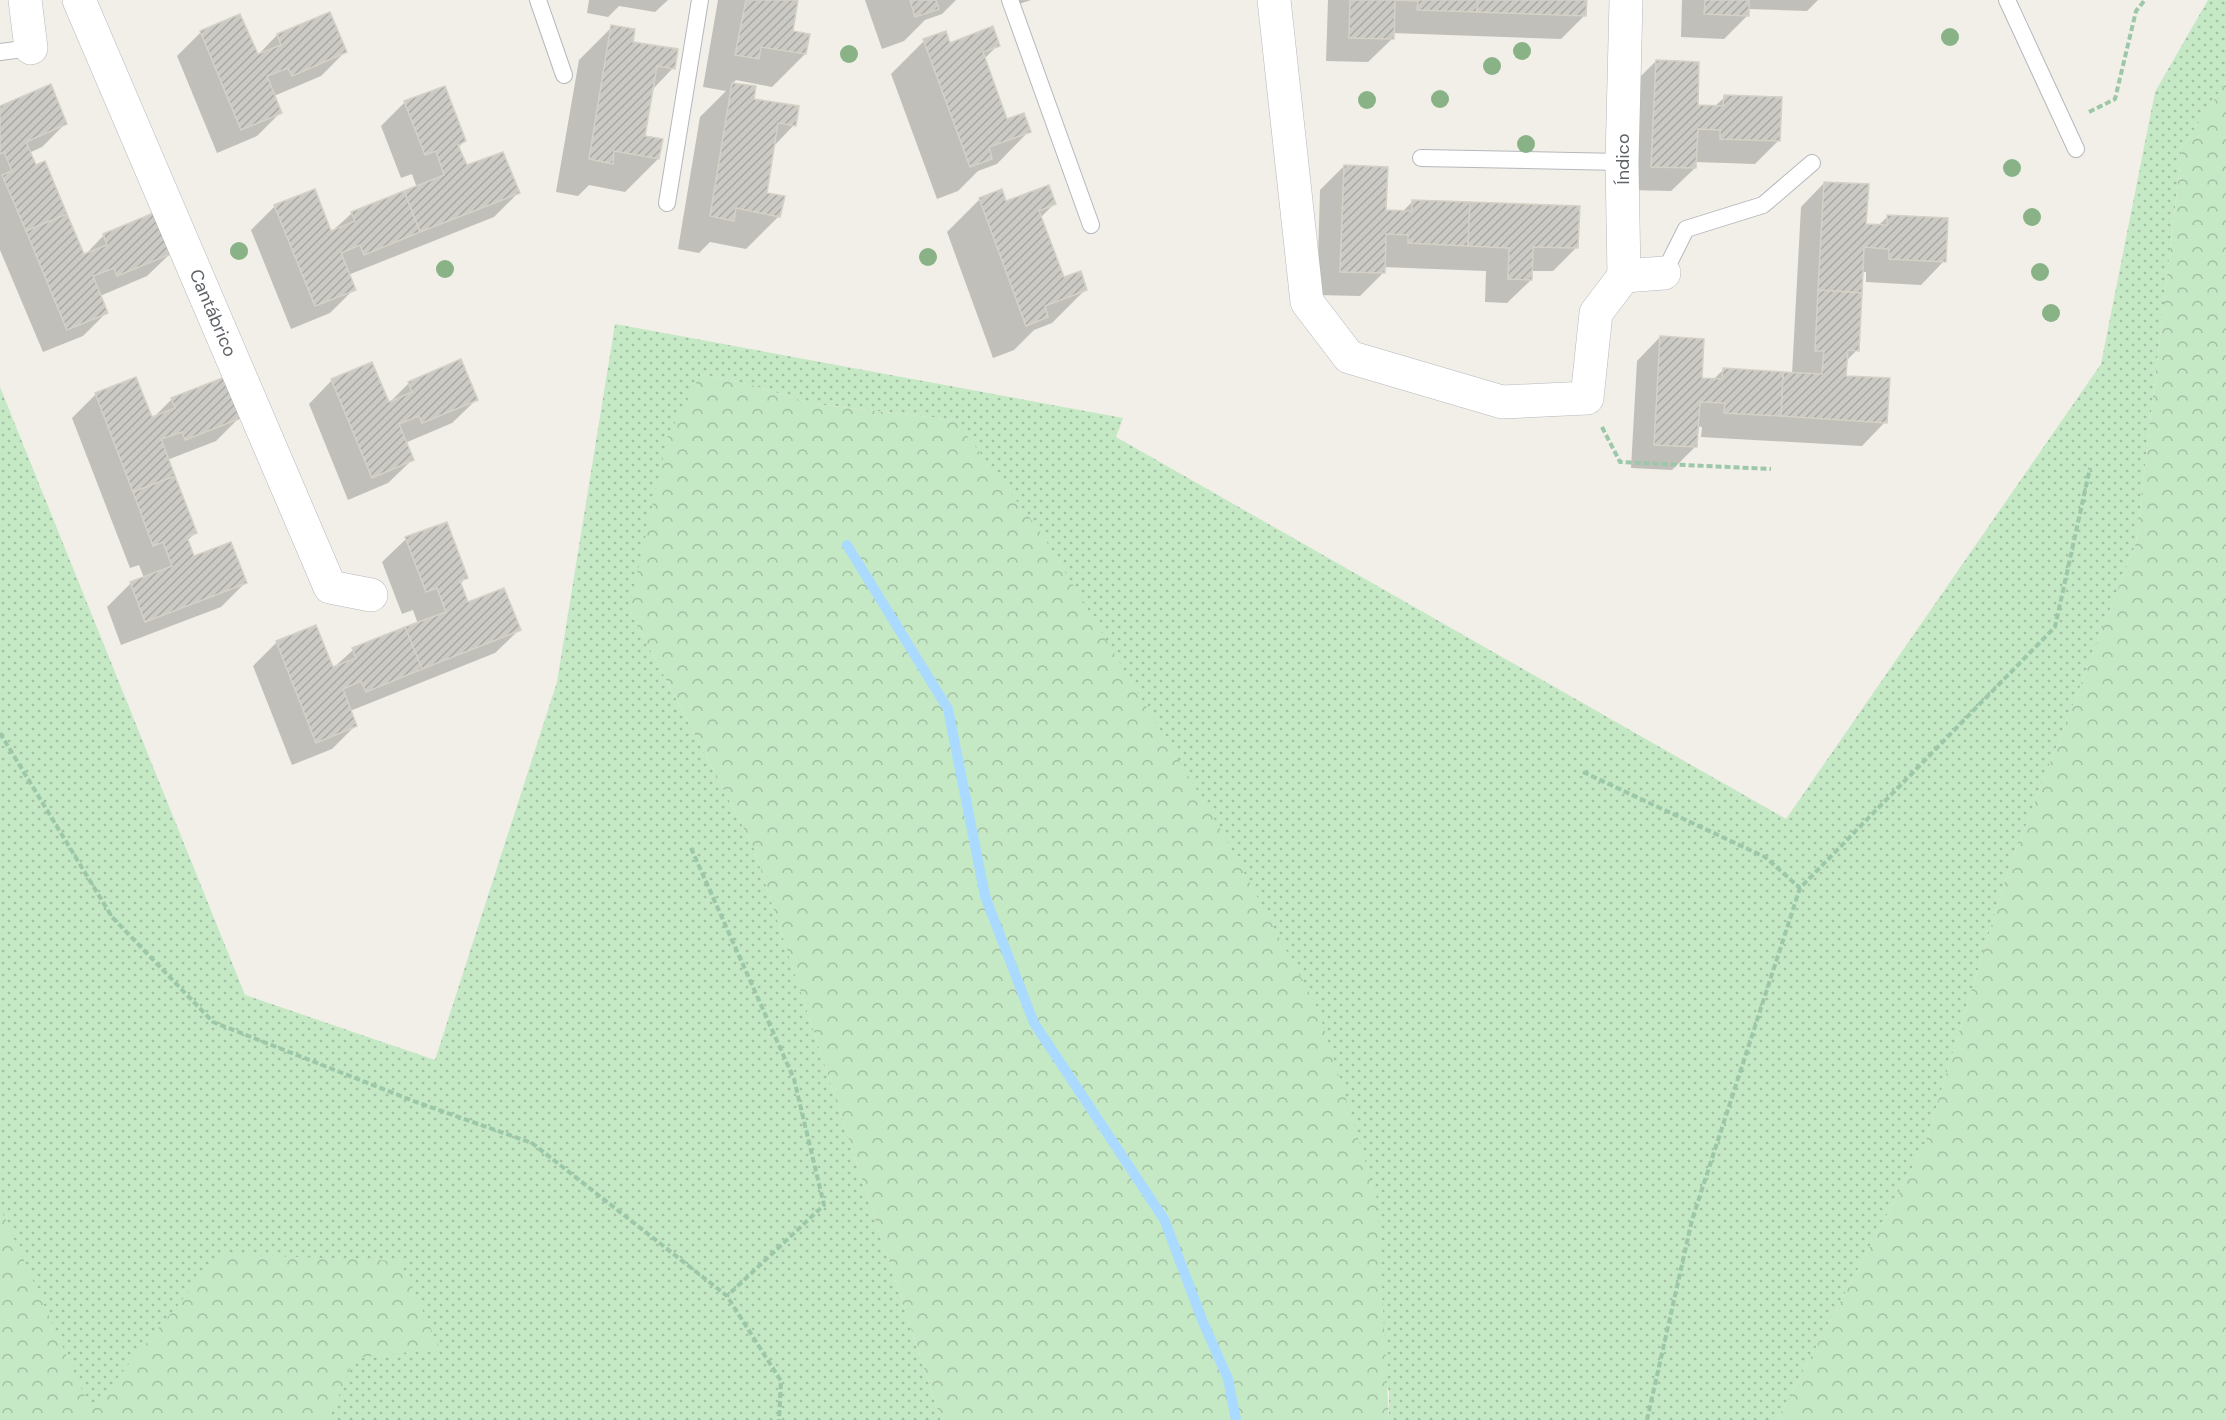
<svg xmlns="http://www.w3.org/2000/svg" width="2226" height="1420" font-family="'DM Sans',sans-serif">
<defs>
<pattern id="grass-dots" width="8" height="8" patternUnits="userSpaceOnUse" patternTransform="scale(1.5)"><rect width="8" height="8" fill="#c5e8c5"/><path d="M2 2h.1M6 6h.1" fill="none" stroke="#a3c0a4" stroke-width="1.8" stroke-linecap="round"/></pattern>
<pattern id="forest-crowns" width="20" height="18" patternUnits="userSpaceOnUse" patternTransform="scale(1.5)"><rect width="20" height="18" fill="#c5e8c5"/><path d="M2 6a3 3 0 1 1 6 0M12 15a3 3 0 1 1 6 0" fill="none" stroke="#a3c0a4"/></pattern>
<pattern id="building-hatch" width="6" height="6" patternUnits="userSpaceOnUse" patternTransform="scale(1.5)"><rect width="6" height="6" fill="#cccac5"/><path d="M-1 1l2-2M0 6l6-6M5 7l2-2" fill="none" stroke="#a9a8a4"/></pattern>
</defs>
<rect width="100%" height="100%" fill="#f1efe8"/>
<path fill="url(#grass-dots)" d="M2208,0H2226V82L2182,148L2136,543L2008,871L1925,1144L1777,1420H1389V1391L955,420L814,404L751,385L701,374L629,609L753,846L941,1420H0V387L245,995L435,1060L557,682L615,324L1123,418L1116,437L1786,819L2101,364L2155,92Z"/>
<g fill="url(#forest-crowns)">
<path d="M2226,82V1420H1777L1925,1144L2008,871L2136,543L2182,148Z"/>
<path d="M701,374L751,385L814,404L955,420L1042,534L1221,830L1318,1009L1377,1199L1389,1420H941L753,846L629,609L668,436Z"/>
<path d="M0,1207L91,1410L220,1254L400,1261L440,1349L354,1358L329,1420H0Z"/>
</g>
<g fill="#0003">
<path d="M589,0H668L655,12L619,6L608,17L587,13Z"/>
<path d="M718,0H796L791,32L805,54L772,87L736,80L732,84L753,100L794,125L773,147L765,194L779,216L746,249L710,242L699,253L678,249L700,117L726,91L703,87Z"/>
<path d="M865,0H956L942,14L925,20L904,41L882,49Z"/>
<path d="M1014,0H1031L1016,5Z"/>
<path d="M1328,0H1585V15L1561,39L1392,33V39L1368,62L1326,61Z"/>
<path d="M1682,0H1818L1807,11L1748,9V15L1724,39L1681,37Z"/>
<path d="M329,14L345,52L321,76L274,96L281,112L257,136L217,153L177,56L201,32L257,56L277,35Z"/>
<path d="M612,27L631,43L673,68L652,90L644,138L658,159L625,192L589,185L578,196L556,192L579,60Z"/>
<path d="M924,41L950,45H998L984,59L1007,121L1029,131L997,164L978,171L958,191L937,199L891,74Z"/>
<path d="M1656,61L1696,107H1714L1725,97L1779,140L1755,164L1695,162V168L1671,191L1628,190L1632,85Z"/>
<path d="M444,88L464,141L458,148L466,167L518,193L494,217L348,275L354,289L330,313L291,329L251,230L275,206L330,233L351,214L417,188L412,174L401,178L381,126L404,103Z"/>
<path d="M0,107L66,123L42,147L29,153L83,257L104,235L171,253L147,276L100,296L107,312L83,336L43,352L0,250Z"/>
<path d="M1344,166L1385,212H1402L1412,202L1576,248L1553,271H1531V280L1507,303L1485,302L1486,271L1383,267V273L1360,296L1317,295L1320,190Z"/>
<path d="M1824,183L1864,225L1878,226L1888,216L1944,261L1921,285L1866,282V272H1861L1857,350L1845,362L1844,377L1885,422L1862,446L1701,437L1702,427L1697,426L1695,447L1672,470L1631,468L1637,361L1660,337L1701,380H1713L1723,370L1792,374L1801,207Z"/>
<path d="M980,199L1005,203L1054,204L1040,218L1063,279L1085,290L1052,323L1034,330L1014,350L993,358L947,232Z"/>
<path d="M332,380L388,404L409,383L476,400L452,423L405,443L412,460L388,483L348,500L309,404Z"/>
<path d="M96,394L151,420L172,399L239,418L216,441L167,460L195,533L187,541L193,558L245,583L221,607L121,645L107,607L131,583L144,578L139,565L130,568L72,418Z"/>
<path d="M406,539L466,578L460,584L467,604L519,630L495,653L350,711L356,725L332,749L292,765L253,666L277,642L332,669L353,650L418,624L413,610L402,614L382,562Z"/>
</g>
<g fill="none" stroke-linecap="round" stroke-linejoin="round">
<path stroke="#aadaff" stroke-width="10" d="M847,545L948,709L985,896L1034,1023L1164,1219L1203,1322L1228,1379L1236,1420"/>
</g>
<g fill="url(#building-hatch)" stroke="#d6d1c6" stroke-width="1.5">
<path d="M746,0H798L793,31L810,34L806,54L761,47L759,59L735,55Z"/>
<path d="M910,0H936L939,9L915,17Z"/>
<path d="M1350,0H1478L1477,12L1417,10L1418,1L1395,0L1394,39L1349,38Z"/>
<path d="M1478,0H1587L1586,16L1477,12Z"/>
<path d="M1705,0H1749V16L1704,14Z"/>
<path d="M330,12L347,52L292,76L288,68L267,76L282,113L241,130L200,31L240,14L258,54L281,45L277,34Z"/>
<path d="M611,25L635,29L633,42L678,49L675,69L657,66L645,136L663,139L659,159L614,151L613,164L589,159Z"/>
<path d="M993,26L1000,46L983,52L1007,119L1024,113L1031,132L989,147L992,159L970,167L923,39L946,31L950,43Z"/>
<path d="M1656,60L1699,62L1698,105L1723,106L1724,95L1782,97L1780,141L1720,139V130L1698,129L1696,168L1651,167Z"/>
<path d="M732,83L756,86L754,99L799,106L796,126L778,123L767,193L785,196L780,217L736,208L734,221L710,216Z"/>
<path d="M51,84L67,124L26,142L36,165L45,161L67,214L26,231L2,175L12,171L4,152L0,154V106Z"/>
<path d="M445,86L466,141L458,145L467,165L503,152L520,193L420,232L404,191L444,175L436,151L425,155L404,101Z"/>
<path d="M1344,165L1388,167L1386,210L1412,211V200L1470,202L1468,246L1408,243V235L1386,234L1385,273L1340,272Z"/>
<path d="M1824,182L1869,184L1866,224L1887,225V215L1948,218L1946,262L1889,259V249L1864,247L1862,293L1818,290Z"/>
<path d="M1049,185L1056,204L1039,211L1064,277L1081,271L1087,290L1045,306L1048,317L1026,326L979,198L1002,189L1006,201Z"/>
<path d="M315,189L331,231L355,221L351,212L404,191L420,232L364,255L360,245L341,253L356,290L315,306L274,205Z"/>
<path d="M1470,202L1580,206L1578,248L1533,247L1532,280L1508,279L1509,248L1468,246Z"/>
<path d="M156,212L173,253L117,276L114,268L93,276L108,313L67,330L26,231L67,214L84,254L107,245L103,234Z"/>
<path d="M1818,290L1862,293L1859,351L1848,350L1846,376L1890,378L1887,423L1781,416L1783,372L1822,374L1824,351H1815Z"/>
<path d="M1660,336L1704,339L1702,378L1722,379L1723,368L1783,372L1781,416L1724,413L1725,403L1700,402L1697,447L1654,445Z"/>
<path d="M461,359L478,400L422,423L419,416L399,424L414,460L372,478L331,379L372,362L389,402L412,392L408,382Z"/>
<path d="M136,377L152,417L175,408L171,398L225,377L241,418L185,440L182,432L161,439L175,476L133,492L95,393Z"/>
<path d="M175,476L197,533L187,537L194,556L231,542L247,583L145,622L130,582L172,566L163,542L153,546L133,492Z"/>
<path d="M447,522L468,578L460,581L468,602L504,588L521,630L422,669L405,627L446,612L437,588L426,592L405,537Z"/>
<path d="M316,625L333,667L356,658L352,648L405,627L422,669L366,692L361,681L343,689L357,726L316,743L276,641Z"/>
</g>
<g fill="none" stroke-linecap="round" stroke-linejoin="round">
<defs>
<g id="lane">
<path d="M538,0L564,75"/>
<path d="M1010,0L1091,225"/>
<path d="M2007,0L2076,149"/>
<path d="M0,52L31,48"/>
<path d="M1421,158L1622,162"/>
<path d="M667,203L700,0"/>
<path d="M1664,273L1686,229L1763,205L1812,163"/>
</g>
<g id="street">
<path d="M25,0L31,48"/>
<path d="M79,0L330,587L371,595"/>
<path d="M1274,0L1307,302L1349,357L1502,402L1587,398L1596,313L1624,276"/>
<path d="M1626,0L1622,162L1624,276L1664,273"/>
</g>
</defs>
<use href="#lane" stroke="#b5b8bc" stroke-width="18"/>
<use href="#street" stroke="#b5b8bc" stroke-width="34"/>
<g stroke="#9cc7a9" stroke-width="4" stroke-dasharray="6 3" stroke-linecap="butt">
<path d="M2089,112L2115,99L2136,11L2145,0"/>
<path d="M1602,427L1620,462L1771,469"/>
<path d="M0,733L112,917L213,1022L416,1102L532,1143L727,1296L781,1381L779,1420"/>
<path d="M1583,772L1765,857L1800,888"/>
<path d="M691,848L794,1079L824,1205L727,1296"/>
<path d="M1647,1420L1692,1220L1800,888L2055,627L2090,468"/>
</g>
<use href="#lane" stroke="#fff" stroke-width="16"/>
<use href="#street" stroke="#fff" stroke-width="33"/>
</g>
<g fill="#89b387">
<circle cx="1950" cy="37" r="9"/>
<circle cx="1522" cy="51" r="9"/>
<circle cx="849" cy="54" r="9"/>
<circle cx="1492" cy="66" r="9"/>
<circle cx="1440" cy="99" r="9"/>
<circle cx="1367" cy="100" r="9"/>
<circle cx="1526" cy="144" r="9"/>
<circle cx="2012" cy="168" r="9"/>
<circle cx="2032" cy="217" r="9"/>
<circle cx="239" cy="251" r="9"/>
<circle cx="928" cy="257" r="9"/>
<circle cx="445" cy="269" r="9"/>
<circle cx="2040" cy="272" r="9"/>
<circle cx="2051" cy="313" r="9"/>
</g>
<g text-anchor="middle" stroke-width="4.5" stroke-linejoin="round" paint-order="stroke">
<g font-size="18" fill="#5f6368" stroke="#fff">
<text transform="translate(1623 159) rotate(-90)" y="6">Índico</text>
<text transform="translate(213 313) rotate(67)" y="6">Cantábrico</text>
</g>
</g>
</svg>
